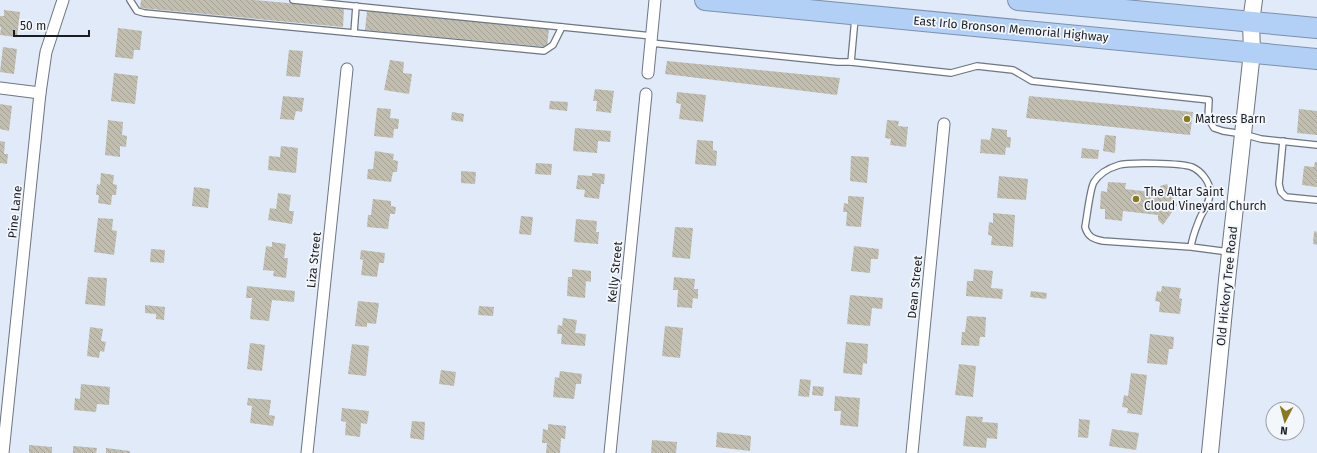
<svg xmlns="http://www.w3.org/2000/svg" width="1317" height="453" font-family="'Fira Sans',sans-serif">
<defs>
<pattern id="building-back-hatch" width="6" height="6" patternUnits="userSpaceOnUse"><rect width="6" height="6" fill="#c1beaf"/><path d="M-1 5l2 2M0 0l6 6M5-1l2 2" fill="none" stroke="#a5a396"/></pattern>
</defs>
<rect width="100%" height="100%" fill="#e0eaf8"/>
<g fill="url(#building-back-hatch)">
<path d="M141,0H254L344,8L343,27L140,8Z"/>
<path d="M4,10L20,12L17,37L0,35L1,27H0V16H4Z"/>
<path d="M367,11L549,29L547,47L365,30Z"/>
<path d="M118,28L142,31L140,50H134L133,59L115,57Z"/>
<path d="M3,47L17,49L14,74L0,72Z"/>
<path d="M289,50L303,51L300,77L286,76Z"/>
<path d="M390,60L404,62L403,73L412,74L409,94L384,90Z"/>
<path d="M667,61L840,78L837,95L665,74Z"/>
<path d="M114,73L138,76L135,104L111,101Z"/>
<path d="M595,89L614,91L611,113L596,111L597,101H593Z"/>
<path d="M677,92L706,95L703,122L679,119L681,104L676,103Z"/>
<path d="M283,96L304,98L302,112L296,111L294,120L280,119Z"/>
<path d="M1029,96L1193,112L1190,135L1026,118Z"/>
<path d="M550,101L568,102L567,111L549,109Z"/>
<path d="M0,104L12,106L9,131L0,129Z"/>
<path d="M377,108L391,109L390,118L399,119L398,129H394L393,138L374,136Z"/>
<path d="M1299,109L1317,111V135L1297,133Z"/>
<path d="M452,112L464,114L463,122L451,120Z"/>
<path d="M108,120L123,122L122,135L127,136L126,147L120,146V157L105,155Z"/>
<path d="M887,120L899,121L898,126L908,127L906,147L890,145L891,139L885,138Z"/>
<path d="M575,128L611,131L610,142L598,141L597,153L573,151Z"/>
<path d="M992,128L1007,130V137H1011L1010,148L1006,147L1005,155L980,153L981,139L990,140Z"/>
<path d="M1105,135L1116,136L1115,153L1103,151Z"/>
<path d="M697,140L713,141V150L717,151L716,166L695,164Z"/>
<path d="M0,141L5,142L4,154H8L7,164L0,163Z"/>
<path d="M281,146L298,148L296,173L268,170L269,156L280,157Z"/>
<path d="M1082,148L1099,150L1098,159L1081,158Z"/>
<path d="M375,151L394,154L393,160L398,161L397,172H393L391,182L367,179L368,169H373Z"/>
<path d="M851,156L869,157L867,183L850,181Z"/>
<path d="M1315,162H1317V187L1302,185L1304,166L1314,167Z"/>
<path d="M536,163L552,164L551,175L535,174Z"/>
<path d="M461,171L476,172L475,184L461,183Z"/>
<path d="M101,173L114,175L113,184L117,185L116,195H112L111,205L98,203L99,195H96L97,184L100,185Z"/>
<path d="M592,173L605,174L604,184H601L599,199L584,197L585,190L576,189L578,175L592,176Z"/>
<path d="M999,176L1028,179L1026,200L997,198Z"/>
<path d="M1108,182L1126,183L1125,189L1160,193V186L1167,184L1177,205L1163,225L1158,220V215L1123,211L1122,221L1105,219V209H1100L1101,191L1107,192Z"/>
<path d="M194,187L210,189L208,208L192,206Z"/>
<path d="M278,193L291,195L289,211H294L292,224L268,220L270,208L276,209Z"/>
<path d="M848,196L864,197L861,227L846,226L847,212H843L844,203L848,204Z"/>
<path d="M373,199L391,201V206L396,207L395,214H390L388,229L367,227L368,215H371Z"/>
<path d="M993,213L1015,215L1013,247L991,245L992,236L988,235L989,222L993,223Z"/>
<path d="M521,216L533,217L531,235L519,234Z"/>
<path d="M98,218L113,219L112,230L117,231L114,255L94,252Z"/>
<path d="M576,219L597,221L596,232H599L598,244L574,242Z"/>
<path d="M675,227L693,228L690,259L672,257Z"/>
<path d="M1314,231L1317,232V245L1313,244Z"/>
<path d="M272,242L286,244L284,258H288L286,278L273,276L274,271L263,270L266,246L272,247Z"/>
<path d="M854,246L879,249L878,259H871L870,273L851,271Z"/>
<path d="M151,249L165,250L164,263L150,262Z"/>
<path d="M361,250L385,253L384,263H379L377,277L361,275L363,260L360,259Z"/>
<path d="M572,269L591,271V282L586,281L585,298L567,296L568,277H572Z"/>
<path d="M974,269L993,271L991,288L1003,289L1002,299L966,296L967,281H973Z"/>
<path d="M88,277L107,278L105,306L85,304Z"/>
<path d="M674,277L695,279L694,289H698V299L693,298L692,308L677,307L678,290H673Z"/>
<path d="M247,286L295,291L294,302L272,300L269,321L250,319L252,298H246Z"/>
<path d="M1162,286L1181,288L1179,298L1182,299L1180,314L1159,312L1160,302L1155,301L1157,291L1161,292Z"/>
<path d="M1031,291L1047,293L1046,299L1030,297Z"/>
<path d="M850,295L883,298L882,309L872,308L870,326L847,324Z"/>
<path d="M358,301L379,303L376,324L367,323V327L355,326Z"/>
<path d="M145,305L165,307L164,320L156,319V314L145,313Z"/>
<path d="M479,306L494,307L493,316L478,315Z"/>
<path d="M967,316L986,317L985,337H980L979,346L961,345L962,332H965Z"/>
<path d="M563,318L577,320L575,333L586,334L585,346L561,344L562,334H557L558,325L562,326Z"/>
<path d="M665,326L683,328L680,358L662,356Z"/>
<path d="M90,327L103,329L101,341L106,342L104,352L100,351L99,358L87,356Z"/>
<path d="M1150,334L1174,337L1173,349H1169L1167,365L1147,363Z"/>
<path d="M846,342L868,344L867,364L863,363L862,375L843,373Z"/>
<path d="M250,343L265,345L262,371L247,369Z"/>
<path d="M352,344L369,346L366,376L348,374Z"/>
<path d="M959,364L976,366L973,397L955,395Z"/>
<path d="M441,370L456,372L454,386L439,384Z"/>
<path d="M560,371L582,374L581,384H576L574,399L553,397L555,377L559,378Z"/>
<path d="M1131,373L1147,375L1142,415L1127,413L1128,408L1122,407L1124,395L1128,396Z"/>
<path d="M800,379L811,380L809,397L798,396Z"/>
<path d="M81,384L110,387L109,405L97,404L96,412L74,410L75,398L80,399Z"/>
<path d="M813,386L824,387L823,396L812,395Z"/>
<path d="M835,396L860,398L858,427L840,425L841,411H834Z"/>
<path d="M248,398L271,400L269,415L275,416L273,426L250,423L252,406L247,405Z"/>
<path d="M342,408L369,411L367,424L361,423L360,437L345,435L346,422L341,421Z"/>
<path d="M966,416L983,417L982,422L998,423L997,439L987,438L986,448L963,446Z"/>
<path d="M1079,419L1090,420L1088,438L1078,437Z"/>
<path d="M412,421L425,422L424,440L410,438Z"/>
<path d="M548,424L566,426L565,439L561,438L560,453H546L547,443H542L543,429L548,430Z"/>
<path d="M1112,429L1139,433L1136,450L1109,446Z"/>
<path d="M717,432L751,436L750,451L716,447Z"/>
<path d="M652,440L677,442L676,453H651Z"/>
<path d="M29,445L52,447V453H29Z"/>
<path d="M73,446L97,448L96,453H73Z"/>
<path d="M106,448L130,451V453H106Z"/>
</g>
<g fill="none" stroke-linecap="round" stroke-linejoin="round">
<defs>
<g id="lane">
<path d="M130,0L137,11L144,13L544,51L553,45L562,27"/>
<path d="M293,0L652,36"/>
<path d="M354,33L356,6"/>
<path d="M651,43L838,62H851L951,73L977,66L1013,70L1032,81L1209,100L1208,118L1214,128L1223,131L1243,134L1261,139L1317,145"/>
<path d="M851,62L855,18"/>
<path d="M1283,141L1279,184L1281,192L1286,197L1317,200"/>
<path d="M1191,247C1192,237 1196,228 1200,218C1204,209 1211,201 1210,190C1209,181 1201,171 1192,167C1182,163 1129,162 1119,165C1109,168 1099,174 1094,182C1090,188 1087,217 1085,227C1088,237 1093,239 1103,241L1191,247L1229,252"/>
</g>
<g id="street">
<path d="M648,73L655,0"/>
<path d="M0,88L40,93"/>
<path d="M3,453L40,93L46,52L63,0"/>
<path d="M307,453L347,69"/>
<path d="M610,453L646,94"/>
<path d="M912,453L944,124"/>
</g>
<path id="secondary" d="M1210,453L1227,280L1252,52L1251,22L1254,0"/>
<g id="highway">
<path d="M705,0L1317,59"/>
<path d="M1018,0L1317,28"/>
</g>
</defs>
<use href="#lane" stroke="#6d7682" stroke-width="8"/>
<use href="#street" stroke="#6d7682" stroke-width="13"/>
<use href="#secondary" stroke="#6d7682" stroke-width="18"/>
<use href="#highway" stroke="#7d91ac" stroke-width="22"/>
<use href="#lane" stroke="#fff" stroke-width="5.5"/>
<use href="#street" stroke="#fff" stroke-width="11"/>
<use href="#secondary" stroke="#fff" stroke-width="16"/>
<use href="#highway" stroke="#b2cff6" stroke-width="20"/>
</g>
<g fill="#8a7a1f" stroke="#f3f7fc" stroke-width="1.5">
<circle cx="1187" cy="119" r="4"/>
<circle cx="1136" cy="199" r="4"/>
</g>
<g text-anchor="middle" stroke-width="3.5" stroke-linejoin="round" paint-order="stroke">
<g font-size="12" fill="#1a1d22" stroke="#f3f7fc">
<text transform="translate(1011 29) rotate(5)" y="4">East Irlo Bronson Memorial Highway</text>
<text transform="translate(15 212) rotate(-84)" y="4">Pine Lane</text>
<text transform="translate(314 260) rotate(-84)" y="4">Liza Street</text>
<text transform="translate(615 272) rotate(-84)" y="4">Kelly Street</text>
<text transform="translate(1227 286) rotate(-84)" y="4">Old Hickory Tree Road</text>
<text transform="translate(915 287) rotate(-84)" y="4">Dean Street</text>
</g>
<g font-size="12" fill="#1a1d22" stroke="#f3f7fc" text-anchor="start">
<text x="1195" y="123">Matress Barn</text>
<text x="1144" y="196">The Altar Saint<tspan x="1144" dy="14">Cloud Vineyard Church</tspan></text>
</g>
</g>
<g transform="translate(1285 421) rotate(186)"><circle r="19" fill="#f3f7fc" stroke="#9ca0a5"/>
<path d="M0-3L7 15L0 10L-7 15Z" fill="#8a7a1f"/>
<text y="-6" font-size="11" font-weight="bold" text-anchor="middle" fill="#1a1d22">N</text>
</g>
<path d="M14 30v6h75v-6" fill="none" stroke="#1a1d22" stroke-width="2"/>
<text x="20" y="30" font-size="12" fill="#1a1d22" stroke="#f3f7fc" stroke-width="3" paint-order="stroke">50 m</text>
</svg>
